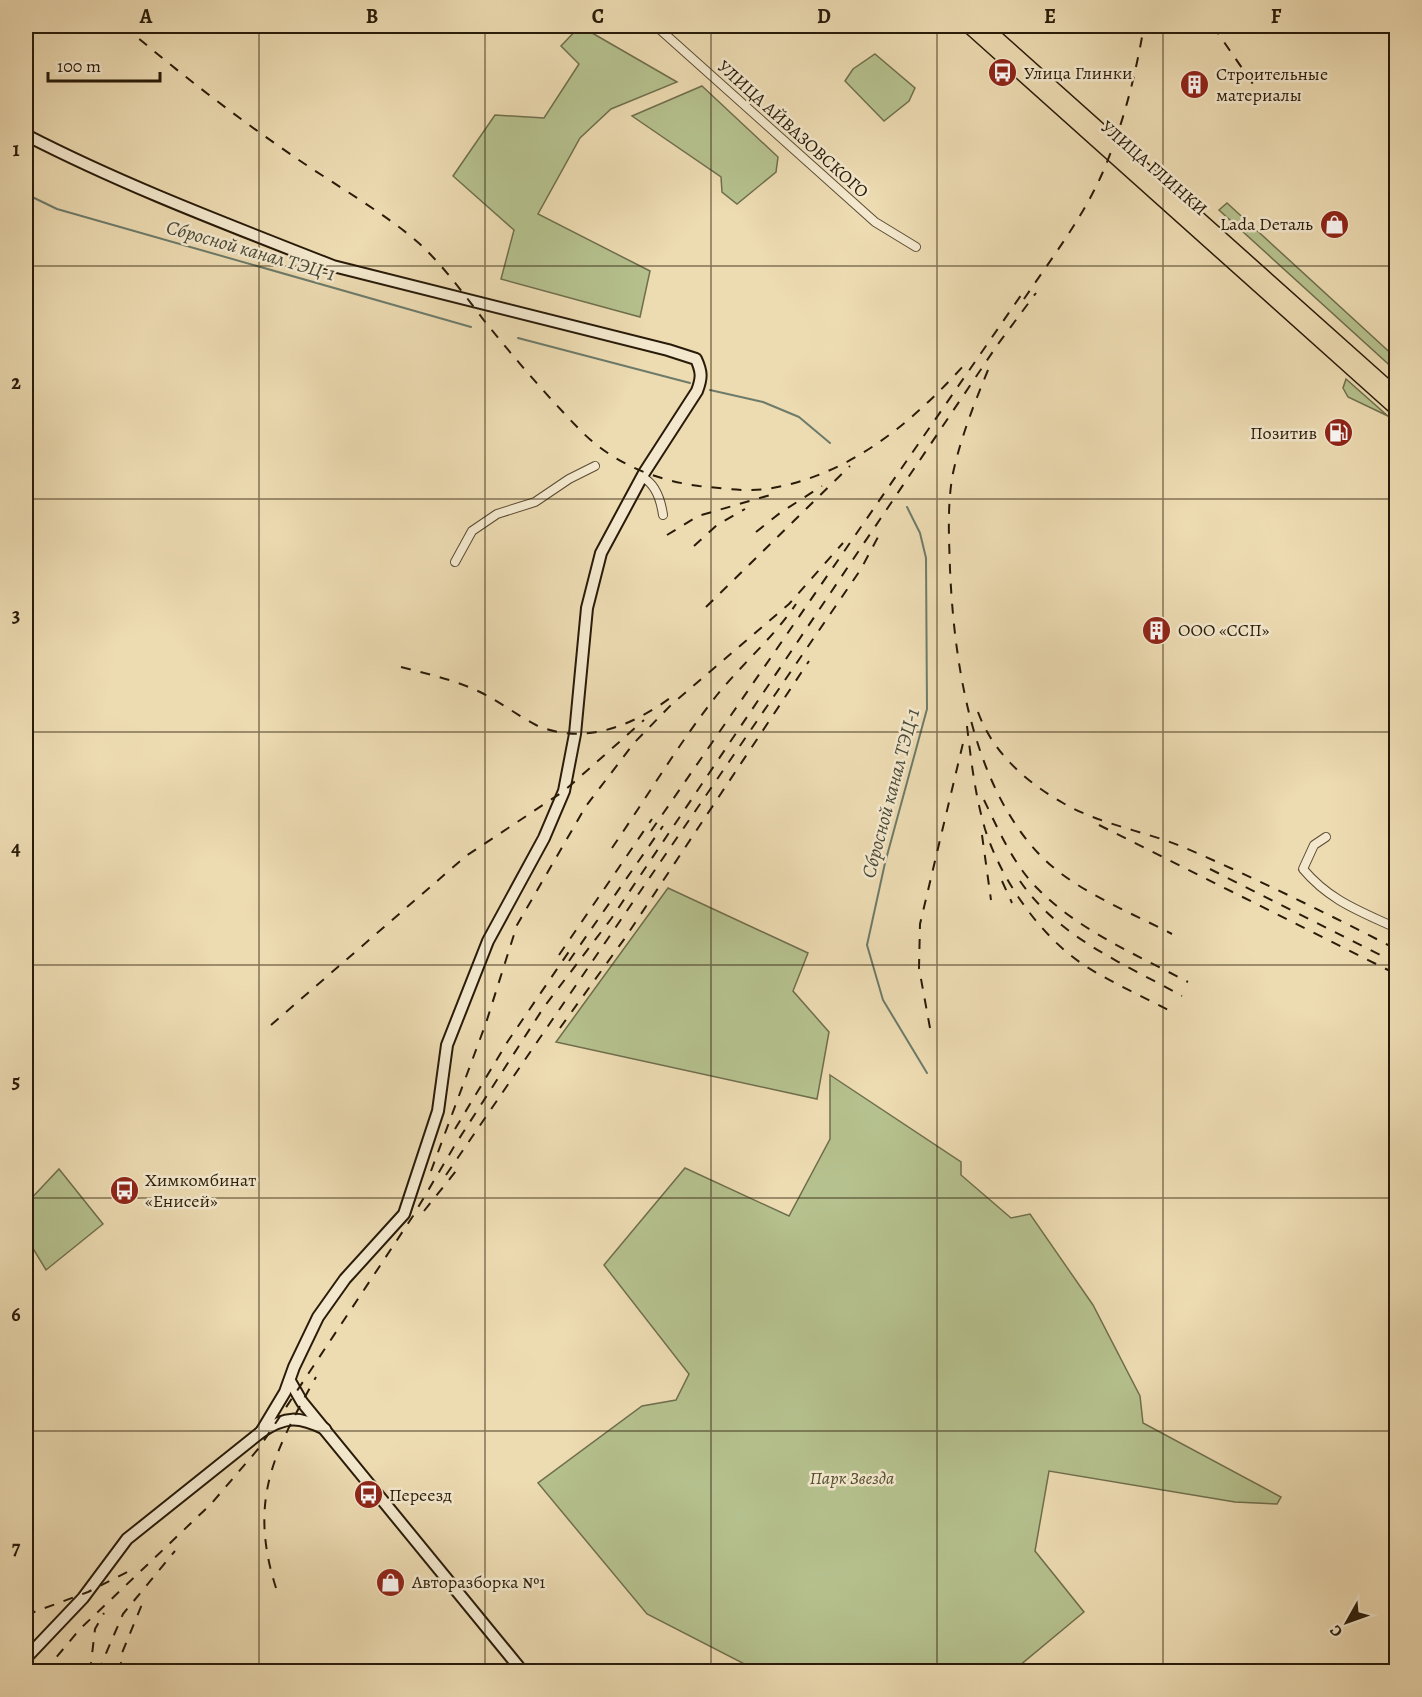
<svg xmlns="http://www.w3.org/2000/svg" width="1422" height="1697" font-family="Alegreya,serif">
<rect width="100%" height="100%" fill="#eddbb2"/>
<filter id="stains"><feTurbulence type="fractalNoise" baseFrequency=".00333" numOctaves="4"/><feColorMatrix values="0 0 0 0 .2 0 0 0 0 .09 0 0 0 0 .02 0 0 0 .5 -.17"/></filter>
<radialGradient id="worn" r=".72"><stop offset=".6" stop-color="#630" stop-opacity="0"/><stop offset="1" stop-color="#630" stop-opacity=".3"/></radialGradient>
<g fill="#b5c18e" stroke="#6f6e4c" stroke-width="1.5">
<path d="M580,26L677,82L611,109L580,138L538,214L650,271L640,317L501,279L514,230L453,176L495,115L544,118L579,64L561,46Z"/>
<path d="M875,54L915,88L909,101L884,121L845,81L853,69Z"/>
<path d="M702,86L778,157L776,172L737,204L722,192L721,177L632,116Z"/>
<path d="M1227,203L1396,358V371L1219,210Z"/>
<path d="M1346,379L1389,417H1390L1348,397L1343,388Z"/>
<path d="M668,888L808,953L793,991L829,1032L817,1099L556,1042Z"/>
<path d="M830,1075L961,1162V1175L1011,1218L1030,1214L1093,1305L1140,1396L1143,1423L1281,1497L1277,1504L1235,1502L1049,1471L1035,1551L1084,1612L1013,1671L803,1672L783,1665L758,1671L647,1614L538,1483L642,1406L676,1400L689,1374L604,1265L685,1168L789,1216L830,1139Z"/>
<path d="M59,1169L103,1224L46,1270L26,1237V1204Z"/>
</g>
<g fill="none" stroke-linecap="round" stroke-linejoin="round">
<g stroke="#6c7b6a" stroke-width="2">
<path d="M26,194L57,209L471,327"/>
<path d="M518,338L690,383"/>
<path d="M710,390L763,402L799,417L830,443"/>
<path d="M907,507L920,533L926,558L927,709L885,863L867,945L883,1000L927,1073"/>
</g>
<defs>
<g id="minor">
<path d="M656,26L875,222L916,247"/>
<path d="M642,477C656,484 661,501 663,515"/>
<path d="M455,562L472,531L497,514L535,502L569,479L595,466"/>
<path d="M1326,837L1314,845L1303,869C1330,901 1360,911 1396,928"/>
</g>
<g id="secondary">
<path d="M26,135C125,186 229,225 333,266L668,350L696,359C702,372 702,378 697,391L644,473L601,553L587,608L575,734L564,791L544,838L488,941L447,1045L438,1111L404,1214L345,1279L318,1317L294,1367L285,1392L261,1432"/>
<path d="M290,1381L302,1402L523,1672"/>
<path d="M26,1658L83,1598L127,1539L261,1432C286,1416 298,1416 325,1429"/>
</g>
<g id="trunk">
<path d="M968,26L1396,409"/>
<path d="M984,26L1396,394"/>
</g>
</defs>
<use href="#minor" stroke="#5a4b33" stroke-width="10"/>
<use href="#secondary" stroke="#291b09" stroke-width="14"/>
<use href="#trunk" stroke="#291b09" stroke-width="15"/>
<use href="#minor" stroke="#f3e8cd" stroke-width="8"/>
<use href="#secondary" stroke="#f3e8cd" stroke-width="10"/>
<use href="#trunk" stroke="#eddbb2" stroke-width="12"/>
<g stroke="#291b09" stroke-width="2" stroke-dasharray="10 10" stroke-linecap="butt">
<path d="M124,26C179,73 236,117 296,158C335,185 388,215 422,246C446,269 466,297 486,323C516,360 548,397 581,431C613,463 654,480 699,486C721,488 744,492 767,489C849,476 912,423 965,364"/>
<path d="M1213,26L1264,100"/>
<path d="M1024,299C1053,256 1088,211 1107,162C1125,118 1136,72 1144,26"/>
<path d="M988,370C974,404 961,437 953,473C947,505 949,537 950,569C954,663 972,783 1039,854C1073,890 1128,911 1172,934"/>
<path d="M756,532L780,513L822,486"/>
<path d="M667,535L698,516L777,493"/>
<path d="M694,546L717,525L745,509"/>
<path d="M706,607L850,466"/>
<path d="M401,667C428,674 455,680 480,692C500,702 517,715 536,725C583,746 632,726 670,698"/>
<path d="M978,712C993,753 1026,782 1063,803C1099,824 1144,831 1183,847C1255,878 1326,913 1396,949"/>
<path d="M967,726C971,760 975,795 985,829C1001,880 1041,938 1087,967C1114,984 1144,997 1172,1012"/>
<path d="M984,800C999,831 1014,866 1039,890C1080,931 1137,955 1188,982"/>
<path d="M1099,825L1396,974"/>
<path d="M651,831L1026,288"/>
<path d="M982,835L991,900"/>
<path d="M612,848C647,797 679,743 717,695C742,664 774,637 796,604"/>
<path d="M1210,869L1396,963"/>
<path d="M1002,881L1012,903"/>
<path d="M1020,881C1059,938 1125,964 1182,996"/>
<path d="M559,955L652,819"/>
<path d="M569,961L663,826"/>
<path d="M271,1025L466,856L564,791L644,720"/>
<path d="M560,1028L625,938L809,661"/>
<path d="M930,1028L919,968L920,924L964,739"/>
<path d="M455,1129L508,1041L570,950"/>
<path d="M431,1171L486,1023L517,925L586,806L634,743L671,705L789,604L843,543"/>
<path d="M446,1175L861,569L878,537"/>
<path d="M424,1211L456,1171"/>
<path d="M276,1588C248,1500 274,1452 316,1377"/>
<path d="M26,1615L88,1592L135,1568"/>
<path d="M44,1672L80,1629L211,1504L259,1448L413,1216L455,1145L544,1007L611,919L998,344L1036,293"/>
<path d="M90,1672L95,1629L104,1613"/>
<path d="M98,1672L123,1614L175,1551"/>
<path d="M120,1672L122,1653L145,1597"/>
</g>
</g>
<path fill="none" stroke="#291b09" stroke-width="1.5" stroke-opacity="0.55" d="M259,26V1672M485,26V1672M711,26V1672M937,26V1672M1163,26V1672M26,266H1396M26,499H1396M26,732H1396M26,965H1396M26,1198H1396M26,1431H1396"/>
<defs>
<symbol id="bus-disc" viewBox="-11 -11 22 22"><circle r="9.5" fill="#8f2418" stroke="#f3e8cd"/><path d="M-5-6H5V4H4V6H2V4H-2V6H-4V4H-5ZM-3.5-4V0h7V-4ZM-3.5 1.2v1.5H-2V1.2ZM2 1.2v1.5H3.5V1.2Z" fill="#fff"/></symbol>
<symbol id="building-disc" viewBox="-11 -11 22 22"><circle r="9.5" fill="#8f2418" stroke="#f3e8cd"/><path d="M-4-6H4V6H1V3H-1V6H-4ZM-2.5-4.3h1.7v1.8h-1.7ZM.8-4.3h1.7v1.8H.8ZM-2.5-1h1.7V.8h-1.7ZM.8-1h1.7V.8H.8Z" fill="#fff"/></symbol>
<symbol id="shop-disc" viewBox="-11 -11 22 22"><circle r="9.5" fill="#8f2418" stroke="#f3e8cd"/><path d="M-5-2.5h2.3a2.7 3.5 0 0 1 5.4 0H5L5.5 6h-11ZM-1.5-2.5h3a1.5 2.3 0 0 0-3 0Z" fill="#fff"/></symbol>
<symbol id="fuel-disc" viewBox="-11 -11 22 22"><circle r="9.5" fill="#8f2418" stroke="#f3e8cd"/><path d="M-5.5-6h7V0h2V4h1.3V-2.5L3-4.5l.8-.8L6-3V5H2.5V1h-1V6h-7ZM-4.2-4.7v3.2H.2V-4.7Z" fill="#fff"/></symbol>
</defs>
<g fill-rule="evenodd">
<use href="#bus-disc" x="986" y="56" width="33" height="33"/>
<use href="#building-disc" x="1178" y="68" width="33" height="33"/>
<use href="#shop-disc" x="1318" y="208" width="33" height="33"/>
<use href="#fuel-disc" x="1322" y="416" width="33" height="33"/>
<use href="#building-disc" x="1140" y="614" width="33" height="33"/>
<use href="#bus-disc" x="108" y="1174" width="33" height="33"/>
<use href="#bus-disc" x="352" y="1478" width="33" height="33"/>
<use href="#shop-disc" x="374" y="1566" width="33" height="33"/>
</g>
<g text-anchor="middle" stroke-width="5" stroke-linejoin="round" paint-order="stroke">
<g font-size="18" fill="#291b09" stroke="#f3e8cd" text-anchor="start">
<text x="1024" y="79">Улица Глинки</text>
<text x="1216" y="80">Строительные<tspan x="1216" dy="21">материалы</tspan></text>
<text x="1313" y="230" text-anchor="end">Lada Dеталь</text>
<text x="1317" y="439" text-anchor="end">Позитив</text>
<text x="1178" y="636">ООО «ССП»</text>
<text x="145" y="1186">Химкомбинат<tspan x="145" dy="21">«Енисей»</tspan></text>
<text x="389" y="1501">Переезд</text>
<text x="412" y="1588">Авторазборка №1</text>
</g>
<g font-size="18" fill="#291b09" stroke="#f3e8cd">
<text transform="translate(793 129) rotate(42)" y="6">УЛИЦА АЙВАЗОВСКОГО</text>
<text transform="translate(1154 168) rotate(41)" y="6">УЛИЦА ГЛИНКИ</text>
</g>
<g font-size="18" font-style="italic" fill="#534d31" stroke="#f3e8cd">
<text x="852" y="1484">Парк Звезда</text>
</g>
<g font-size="20" font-style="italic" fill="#4b4b39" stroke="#f3e8cd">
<text transform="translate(251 250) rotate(16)" y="7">Сбросной канал ТЭЦ-1</text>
<text transform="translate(890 793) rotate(-75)" y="7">Сбросной канал ТЭЦ-1</text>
</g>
</g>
<rect width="1422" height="1697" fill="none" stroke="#eddbb2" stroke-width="66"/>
<g transform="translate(1347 1622) rotate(230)" stroke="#f3e8cd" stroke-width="4.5" paint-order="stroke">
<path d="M0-4.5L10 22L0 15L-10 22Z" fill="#291b09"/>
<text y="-9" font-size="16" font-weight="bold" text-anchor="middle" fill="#291b09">С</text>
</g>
<path d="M48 72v9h112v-9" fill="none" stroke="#291b09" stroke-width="3"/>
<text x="57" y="72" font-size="18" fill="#291b09" stroke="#f3e8cd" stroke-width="4.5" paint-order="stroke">100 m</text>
<rect x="33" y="33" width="1356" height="1631" fill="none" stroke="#291b09" stroke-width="2"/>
<g font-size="20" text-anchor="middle" font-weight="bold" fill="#291b09">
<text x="146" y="23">A</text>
<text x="372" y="23">B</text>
<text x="598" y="23">C</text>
<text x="824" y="23">D</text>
<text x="1050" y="23">E</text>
<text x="1276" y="23">F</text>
<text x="16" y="156">1</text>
<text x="16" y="389">2</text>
<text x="16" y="622">3</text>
<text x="16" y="855">4</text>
<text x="16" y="1088">5</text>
<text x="16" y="1321">6</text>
<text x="16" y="1554">7</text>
</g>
<rect width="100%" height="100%" filter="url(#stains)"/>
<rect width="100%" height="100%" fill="url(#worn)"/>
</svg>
